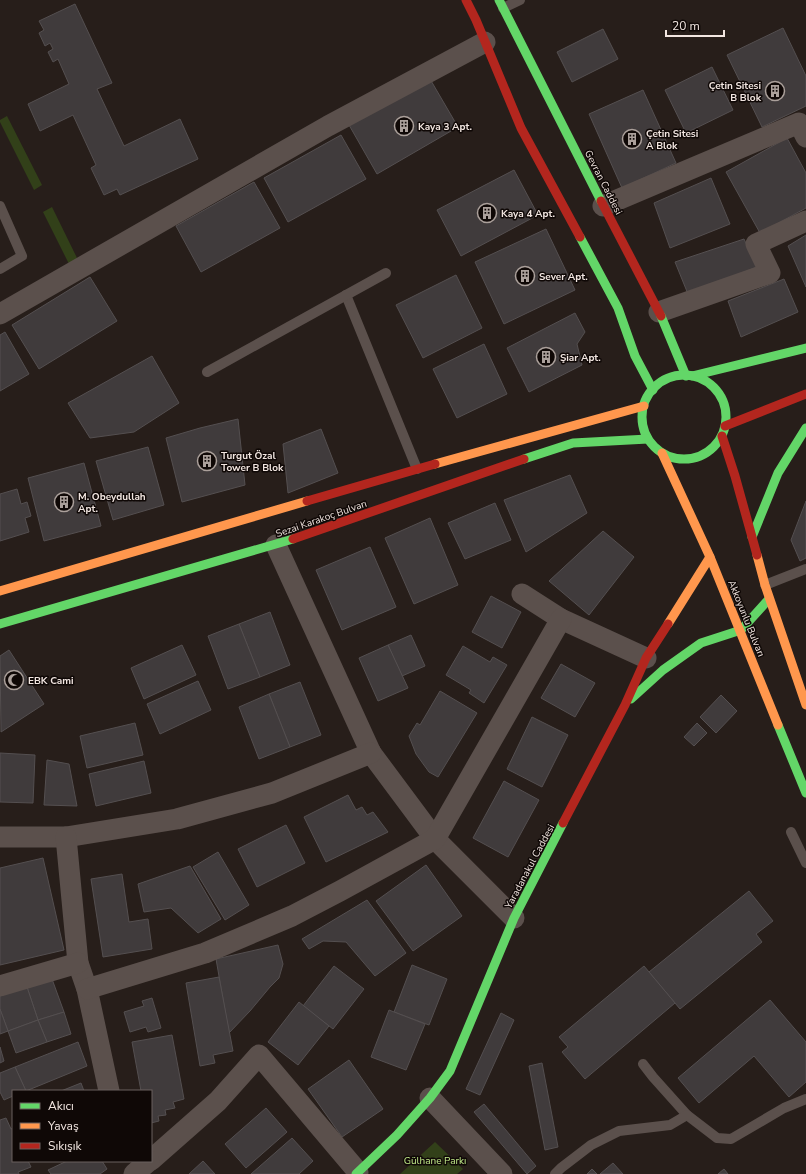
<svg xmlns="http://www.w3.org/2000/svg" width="806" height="1174" font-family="'Nunito Sans',sans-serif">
<rect width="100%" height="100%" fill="#271e1a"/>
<g fill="#324019">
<path d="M7,116L42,185L34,190L0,122V120Z"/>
<path d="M52,207L78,260L69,264L43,212Z"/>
<path d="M435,1142L463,1169L457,1174H400Z"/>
</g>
<g fill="#403b3c" stroke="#544f50">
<path d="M75,4L112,83L97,89L124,146L180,119L198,159L120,195L117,189L104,195L91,168L96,165L73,115L40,131L28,104L69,84L58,59L53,62L48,52L53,49L50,43L45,46L39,33L44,30L39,21Z"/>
<path d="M783,28L806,76V106L762,127L727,55Z"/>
<path d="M603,29L618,59L572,82L557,52Z"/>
<path d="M712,67L733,110L686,133L665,90Z"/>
<path d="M430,79L458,127L377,174L349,125Z"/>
<path d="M643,90L676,163L622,188L589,114Z"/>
<path d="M341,135L366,179L288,222L264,178Z"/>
<path d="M787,138L806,173V208L760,233L726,172Z"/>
<path d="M514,170L538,215L461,256L437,210Z"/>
<path d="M711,178L730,224L670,248L654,203Z"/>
<path d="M254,182L280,228L201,272L176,226Z"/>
<path d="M546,229L575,290L504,324L475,262Z"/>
<path d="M806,235V287L788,246Z"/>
<path d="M744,239L757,267L688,294L675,262Z"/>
<path d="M456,275L482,328L423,358L396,305Z"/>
<path d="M90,277L117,321L39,369L12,325Z"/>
<path d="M784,279L798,312L741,337L728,301Z"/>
<path d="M575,313L585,332L577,344L582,365L529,392L507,348Z"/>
<path d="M5,332L29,374L0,391V335Z"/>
<path d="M484,344L507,394L457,418L433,369Z"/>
<path d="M152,356L179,403L134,432L90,438L68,403Z"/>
<path d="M238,419L245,485L182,502L166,438L200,428Z"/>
<path d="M321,429L338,473L288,493L283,444Z"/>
<path d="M148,447L164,505L113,520L96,461Z"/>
<path d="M84,463L101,526L44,541L28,478Z"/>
<path d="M570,475L587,513L526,552L504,500Z"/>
<path d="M17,489L21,504L27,502L31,516L25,518L29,532L0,541V494Z"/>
<path d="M806,501V558L800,561L791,540Z"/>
<path d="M495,503L511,540L465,559L448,523Z"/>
<path d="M430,518L458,585L414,604L385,538Z"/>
<path d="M603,531L634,557L589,615L549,581Z"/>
<path d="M370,547L396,607L342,630L316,570Z"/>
<path d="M491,596L521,612L502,648L472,632Z"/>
<path d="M270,612L290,665L260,677L239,624Z"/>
<path d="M239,624L260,677L228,689L208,636Z"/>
<path d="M411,635L425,666L402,676L388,645Z"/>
<path d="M182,645L196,675L144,699L131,668Z"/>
<path d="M388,645L408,688L378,701L359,658Z"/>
<path d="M463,646L490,662L493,657L507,665L484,703L469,693L471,690L446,675Z"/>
<path d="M9,650L44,704L1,732L0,656Z"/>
<path d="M561,664L595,683L575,717L541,698Z"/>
<path d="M198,681L211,710L160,734L147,704Z"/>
<path d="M300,682L321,735L290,747L269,694Z"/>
<path d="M440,691L477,713L438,777L429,772L416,754L409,736L417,723L420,725Z"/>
<path d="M269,694L290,747L259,759L239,707Z"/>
<path d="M721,695L737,711L716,733L700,717Z"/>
<path d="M532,717L568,735L542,787L507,769Z"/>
<path d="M135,723L143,755L87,768L80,736Z"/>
<path d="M697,723L707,733L694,746L684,737Z"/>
<path d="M0,753L35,755L33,803L0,802Z"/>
<path d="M47,760L69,764L77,806L44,805Z"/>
<path d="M144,761L151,793L96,806L89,774Z"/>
<path d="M504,781L539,800L508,857L473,838Z"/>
<path d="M348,795L356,810L362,807L367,815L373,812L388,832L326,862L304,817Z"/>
<path d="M286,825L305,863L257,887L238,849Z"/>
<path d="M218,852L249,905L225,920L193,867Z"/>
<path d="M43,858L64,950L0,965V868Z"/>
<path d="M426,865L462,916L413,951L376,901Z"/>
<path d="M190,866L221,919L198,933L171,908L144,912L138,884Z"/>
<path d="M122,874L129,922L148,919L152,949L103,957L91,879Z"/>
<path d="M749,891L773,921L756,934L762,942L680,1009L649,972Z"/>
<path d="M367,900L406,953L375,976L346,942L323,941L309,949L302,939Z"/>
<path d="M278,945L283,964L279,978L270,987L250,1011L229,1033L216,959Z"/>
<path d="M412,965L447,979L429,1025L394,1012Z"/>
<path d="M334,966L364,989L333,1029L303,1006Z"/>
<path d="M644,966L675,1003L585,1079L562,1052L568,1047L559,1037Z"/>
<path d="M219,977L233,1051L213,1055L215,1063L200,1066L186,983Z"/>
<path d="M52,979L64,1012L38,1020L27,987Z"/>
<path d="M27,987L38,1020L8,1031L0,1009V996Z"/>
<path d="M152,998L161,1028L148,1032L146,1027L130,1032L124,1012L144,1006L142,1001Z"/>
<path d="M770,1000L806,1042V1082L789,1097L754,1056L699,1103L678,1078Z"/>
<path d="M299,1002L329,1026L298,1065L268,1042Z"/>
<path d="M0,1009L8,1031L0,1034Z"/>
<path d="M389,1010L425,1024L406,1070L371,1057Z"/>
<path d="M64,1012L71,1034L47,1042L38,1020Z"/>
<path d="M501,1013L514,1020L480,1095L466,1089Z"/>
<path d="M38,1020L47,1042L16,1053L8,1031Z"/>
<path d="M172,1035L184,1099L173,1102L175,1108L165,1110L166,1115L158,1116L159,1121L151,1123V1091H141L132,1042Z"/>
<path d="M78,1042L87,1066L26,1091L15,1067Z"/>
<path d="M0,1047L4,1061L0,1063Z"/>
<path d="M349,1060L383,1109L342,1137L308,1089Z"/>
<path d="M542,1063L558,1147L545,1150L529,1066Z"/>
<path d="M15,1067L26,1091H13V1096L4,1100L0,1092V1073Z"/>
<path d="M81,1083L84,1091H61Z"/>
<path d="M484,1104L536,1166L527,1174L474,1112Z"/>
<path d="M266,1108L287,1132L246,1168L225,1144Z"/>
<path d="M6,1118L11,1129L13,1128V1161H28L31,1167L18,1172L19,1174H0V1120Z"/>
<path d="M292,1138L313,1161L299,1174H251Z"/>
<path d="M67,1161H102L107,1169L100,1174H51L48,1170Z"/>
<path d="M203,1161L215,1174H189Z"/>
<path d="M613,1163L623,1174H600Z"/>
<path d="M592,1169L597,1174H587Z"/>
<path d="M724,1169L728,1174H718Z"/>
</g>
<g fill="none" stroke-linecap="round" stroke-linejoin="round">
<g stroke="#5b504c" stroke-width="10">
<path d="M503,8L520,0"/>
<path d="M0,206L22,256L0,269"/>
<path d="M346,295L417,469"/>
<path d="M207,372L386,273"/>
<path d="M765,585L806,569"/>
<path d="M791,832L806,863"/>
<path d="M643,1064L653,1077L687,1115L717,1138L731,1139L784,1108L806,1099"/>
<path d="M555,1174L561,1168L591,1145L619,1131L670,1125L687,1115"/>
</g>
<g stroke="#5b504c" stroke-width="21">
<path d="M603,206L799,123L806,137"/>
<path d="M659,312L770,273L756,244L806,221"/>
<path d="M0,314L328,126L485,42"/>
<path d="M276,545L371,753L435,839L514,918"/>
<path d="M522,594L561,619L646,658"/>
<path d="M0,837H66L177,819L272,793L371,753"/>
<path d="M66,837L78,963L87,989L109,1091"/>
<path d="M0,986L78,963"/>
<path d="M87,989L205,953L292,916L340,891L435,839L561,619"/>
<path d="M430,1098L502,1174"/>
<path d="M151,1160L218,1101L259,1055L358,1172"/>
<path d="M134,1174L149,1161"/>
</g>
<g stroke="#63d668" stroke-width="9">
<path d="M499,0L601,201"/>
<path d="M580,237L618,308L635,356L653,390"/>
<path d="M661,316L686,376"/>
<circle cx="684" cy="417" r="42"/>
<path d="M692,376L806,348"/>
<path d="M524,459L573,443L648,439"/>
<path d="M752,537L778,473L806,428"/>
<path d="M0,624L293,539"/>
<path d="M631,699L663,670L701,643L741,630L769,599"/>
<path d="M778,725L806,793"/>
<path d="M356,1174L397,1135L430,1098L450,1071L514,918L563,823"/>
</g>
<g stroke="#ff974d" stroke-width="9">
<path d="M662,453L710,557L778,725"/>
<path d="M435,464L644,406"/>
<path d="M757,555L765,585L806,705"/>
<path d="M0,591L307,501"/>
<path d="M668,624L710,557"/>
</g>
<g stroke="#b3261e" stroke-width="9">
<path d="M466,0L476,20L521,128L580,237"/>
<path d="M601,201L661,316"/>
<path d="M725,426L806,394"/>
<path d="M722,436L735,476L757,555"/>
<path d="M307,501L435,464"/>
<path d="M293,539L524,459"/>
<path d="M563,823L625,705L646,658L668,624"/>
</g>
</g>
<defs>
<symbol id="building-ring" viewBox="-11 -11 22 22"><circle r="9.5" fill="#0f0806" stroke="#aba09b" stroke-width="1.5"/><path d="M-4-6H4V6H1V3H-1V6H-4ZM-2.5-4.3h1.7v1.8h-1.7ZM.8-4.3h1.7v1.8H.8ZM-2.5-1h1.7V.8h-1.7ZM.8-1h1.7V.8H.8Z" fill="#aba09b"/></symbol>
<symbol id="mosque-ring" viewBox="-11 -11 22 22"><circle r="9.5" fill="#0f0806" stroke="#aba09b" stroke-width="1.5"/><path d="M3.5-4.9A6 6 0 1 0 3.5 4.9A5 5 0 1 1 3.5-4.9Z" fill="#aba09b"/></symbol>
</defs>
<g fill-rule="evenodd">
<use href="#building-ring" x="764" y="80" width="22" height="22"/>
<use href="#building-ring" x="393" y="115" width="22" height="22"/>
<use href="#building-ring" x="621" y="128" width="22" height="22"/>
<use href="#building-ring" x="476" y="202" width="22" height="22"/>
<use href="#building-ring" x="514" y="265" width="22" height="22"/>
<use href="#building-ring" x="535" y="346" width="22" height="22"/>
<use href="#building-ring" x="196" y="450" width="22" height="22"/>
<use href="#building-ring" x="53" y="491" width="22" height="22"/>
<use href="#mosque-ring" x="3" y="669" width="22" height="22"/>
</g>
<g text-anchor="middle" stroke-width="3" stroke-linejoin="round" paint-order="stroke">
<g font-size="10" font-weight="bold" fill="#f2e6e1" stroke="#0f0806" text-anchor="start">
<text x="761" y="89" text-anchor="end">Çetin Sitesi<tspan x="761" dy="12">B Blok</tspan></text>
<text x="418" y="130">Kaya 3 Apt.</text>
<text x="646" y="137">Çetin Sitesi<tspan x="646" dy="12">A Blok</tspan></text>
<text x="501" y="217">Kaya 4 Apt.</text>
<text x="539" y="280">Sever Apt.</text>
<text x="560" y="361">Şiar Apt.</text>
<text x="221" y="459">Turgut Özal<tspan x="221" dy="12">Tower B Blok</tspan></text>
<text x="78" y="500">M. Obeydullah<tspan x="78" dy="12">Apt.</tspan></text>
<text x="28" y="684">EBK Cami</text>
</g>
<g font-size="10" fill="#f2e6e1" stroke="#0f0806">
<text transform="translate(604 182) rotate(63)" y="4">Gevran Caddesi</text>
<text transform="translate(321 518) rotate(-19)" y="4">Sezai Karakoç Bulvarı</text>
<text transform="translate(747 618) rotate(68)" y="4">Akkoyunlu Bulvarı</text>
<text transform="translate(529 866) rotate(-62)" y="4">Yaradanakul Caddesi</text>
</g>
<g font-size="10" fill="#c3ec8b" stroke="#0f0806">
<text x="435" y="1164">Gülhane Parkı</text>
</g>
</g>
<rect x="12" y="1090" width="140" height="72" fill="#0f0806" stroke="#6a615e"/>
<rect x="20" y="1103" width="20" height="6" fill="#63d668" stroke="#6a615e"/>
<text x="48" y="1110" font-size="12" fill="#f2e6e1">Akıcı</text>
<rect x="20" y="1123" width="20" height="6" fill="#ff974d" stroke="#6a615e"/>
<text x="48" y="1130" font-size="12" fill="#f2e6e1">Yavaş</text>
<rect x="20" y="1143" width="20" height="6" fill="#b3261e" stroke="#6a615e"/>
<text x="48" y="1150" font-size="12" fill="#f2e6e1">Sıkışık</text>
<path d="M666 30v6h58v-6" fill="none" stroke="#f2e6e1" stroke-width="2"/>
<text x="672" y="30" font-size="12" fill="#f2e6e1" stroke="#0f0806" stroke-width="3" paint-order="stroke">20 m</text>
</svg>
